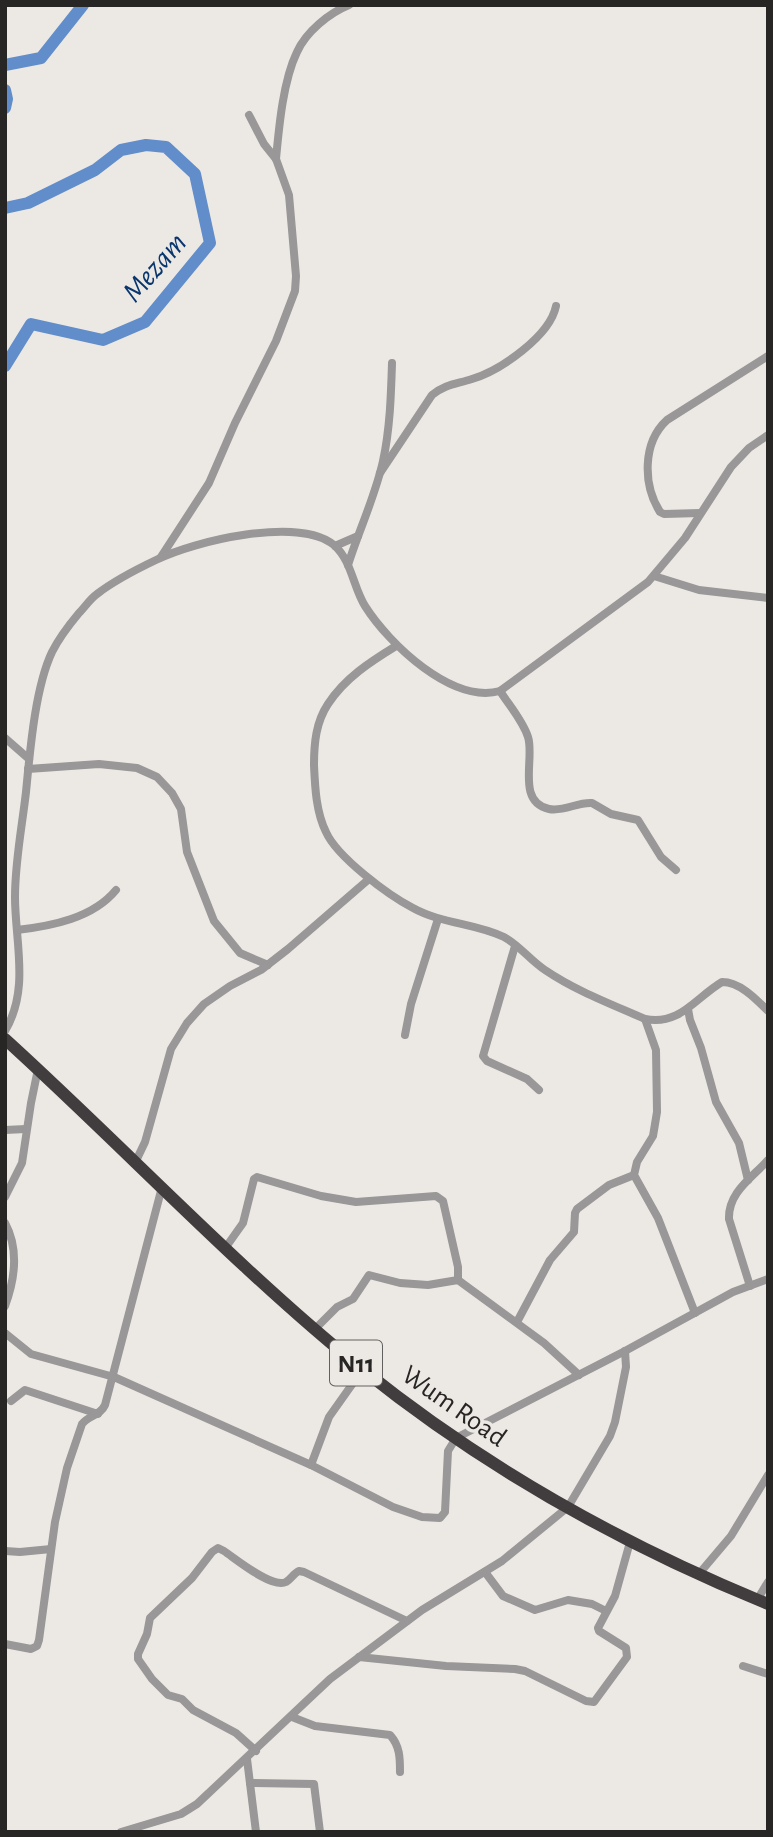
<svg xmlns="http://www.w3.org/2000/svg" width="773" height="1837" font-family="'Alegreya Sans',sans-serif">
<rect width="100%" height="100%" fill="#ece9e5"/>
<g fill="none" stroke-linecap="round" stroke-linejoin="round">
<g stroke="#618dca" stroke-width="12">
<path d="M5,65L41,58L83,5"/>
<path d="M5,90L7,99L5,108"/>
<path d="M5,208L28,203L95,170L121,150L146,145L166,147L195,174L210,243L145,322L103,340L31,324L5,366"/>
</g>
<g stroke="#999797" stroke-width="8">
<path d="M276,159C279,127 283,81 297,52C306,32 329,13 349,5"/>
<path d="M380,473L432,395C445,384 457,384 472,379C501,370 550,336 556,306"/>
<path d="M700,513L664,514L660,512C643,485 642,443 667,420L768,356"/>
<path d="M335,546L358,536"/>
<path d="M161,557L209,483L235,423L276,341L295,291L296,276L289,195L276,159L264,144L249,115"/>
<path d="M348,565C359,530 375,497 383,461C390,429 391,395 392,363"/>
<path d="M654,576L699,590L768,598"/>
<path d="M396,646C370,662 345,678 328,704C316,722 314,743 314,765C315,787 316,812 326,832C337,857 388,895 413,908C442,924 475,923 504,937C519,945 531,961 545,970C576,991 611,1004 645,1019C680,1026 695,998 722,982C740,982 756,999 768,1011"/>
<path d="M500,691C509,705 523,721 528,737C535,758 516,802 549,809C564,812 577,802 592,803L611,814L638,820L661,857L676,870"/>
<path d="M5,738L29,759"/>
<path d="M28,769L99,764L137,768L157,777L172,793L181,809L187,852L214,921L240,953L268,965"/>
<path d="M17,930C52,926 93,918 116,890"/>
<path d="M515,946L483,1056L487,1061L527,1079L539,1090"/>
<path d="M688,1009L690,1020L701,1048L716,1102L739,1143L748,1180"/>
<path d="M645,1019L656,1050L657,1112L653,1136L637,1162L634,1175L658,1218L695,1313"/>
<path d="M5,1031C30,989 15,942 15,897C15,861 22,827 26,792C30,751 35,688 52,652C59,638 69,625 79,613C85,607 90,599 97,594C115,580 135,570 156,560C194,541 299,516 334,545C352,561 353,587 365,606C389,644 452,704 500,691L648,582L685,538L731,467L749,448L768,435"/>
<path d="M405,1035L411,1004L438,919"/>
<path d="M5,1130L26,1129"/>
<path d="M135,1163L145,1142L171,1049L187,1023L204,1004L230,986L261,970L288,949L369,879"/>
<path d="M5,1197L22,1163L31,1103L38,1069"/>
<path d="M5,1223C19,1249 15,1279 5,1306"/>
<path d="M226,1247L243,1223L254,1179L257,1177L321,1196L356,1202L436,1196L443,1201L458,1267V1280"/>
<path d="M750,1286L729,1219C728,1192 752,1178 768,1160"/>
<path d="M517,1322L550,1260L574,1232L575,1213L577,1209L609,1185L634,1175"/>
<path d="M315,1329L337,1307L353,1299L369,1275L400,1283L428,1285L458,1280L544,1343L579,1375"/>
<path d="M5,1333L31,1354L114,1377L311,1465L393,1507L422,1517L440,1518L445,1512L448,1451L456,1438L625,1351L733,1292L768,1279"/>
<path d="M11,1401L25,1390L98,1414"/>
<path d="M311,1465L329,1417L363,1369"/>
<path d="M5,1551L20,1552L51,1549"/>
<path d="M485,1572L503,1596L535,1610L568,1600L592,1604L606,1611"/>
<path d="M698,1575L731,1536L768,1475"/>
<path d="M757,1600L768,1582"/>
<path d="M5,1644L31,1649L37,1646L39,1640L55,1522L67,1468L82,1424C89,1415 100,1416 105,1405L162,1187"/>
<path d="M359,1657L446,1666L515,1669L525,1671L586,1701L594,1702L627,1657L626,1648L599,1631L598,1628L615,1596L630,1542"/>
<path d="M743,1666L768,1674"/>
<path d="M292,1717L315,1726L390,1735C400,1746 400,1758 400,1772"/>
<path d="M256,1751L236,1733L193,1710L182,1699L168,1695L152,1679L138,1659V1654L147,1634L150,1618L192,1578L212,1552L218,1548L224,1551C236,1559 272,1589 286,1582C291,1579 294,1573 299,1571L304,1572L407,1621"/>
<path d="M247,1759L256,1832"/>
<path d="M250,1783L314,1784L320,1832"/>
<path d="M121,1832L181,1814L197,1804L330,1679L422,1610L502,1561L568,1507L610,1436L615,1422L626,1367L625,1351"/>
</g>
<path stroke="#413d3e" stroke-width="12" d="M5,1039C125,1148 236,1267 362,1369C484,1467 623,1545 768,1604"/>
</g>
<g text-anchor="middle" stroke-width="7" stroke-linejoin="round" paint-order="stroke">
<rect fill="#ece9e5" stroke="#62605f" stroke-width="2" x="330" y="1340.5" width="52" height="45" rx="5"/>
<g font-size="26" font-weight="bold" fill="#272625">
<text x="356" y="1372">N11</text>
</g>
<g font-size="28" fill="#272625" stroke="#ece9e5">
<text transform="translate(455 1405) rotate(35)" y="10">Wum Road</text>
</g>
<g font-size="30" font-style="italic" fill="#0a366e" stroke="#ece9e5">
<text transform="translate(154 267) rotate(-49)" y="10">Mezam</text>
</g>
</g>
<rect width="773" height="1837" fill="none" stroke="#272625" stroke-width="14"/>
</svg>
